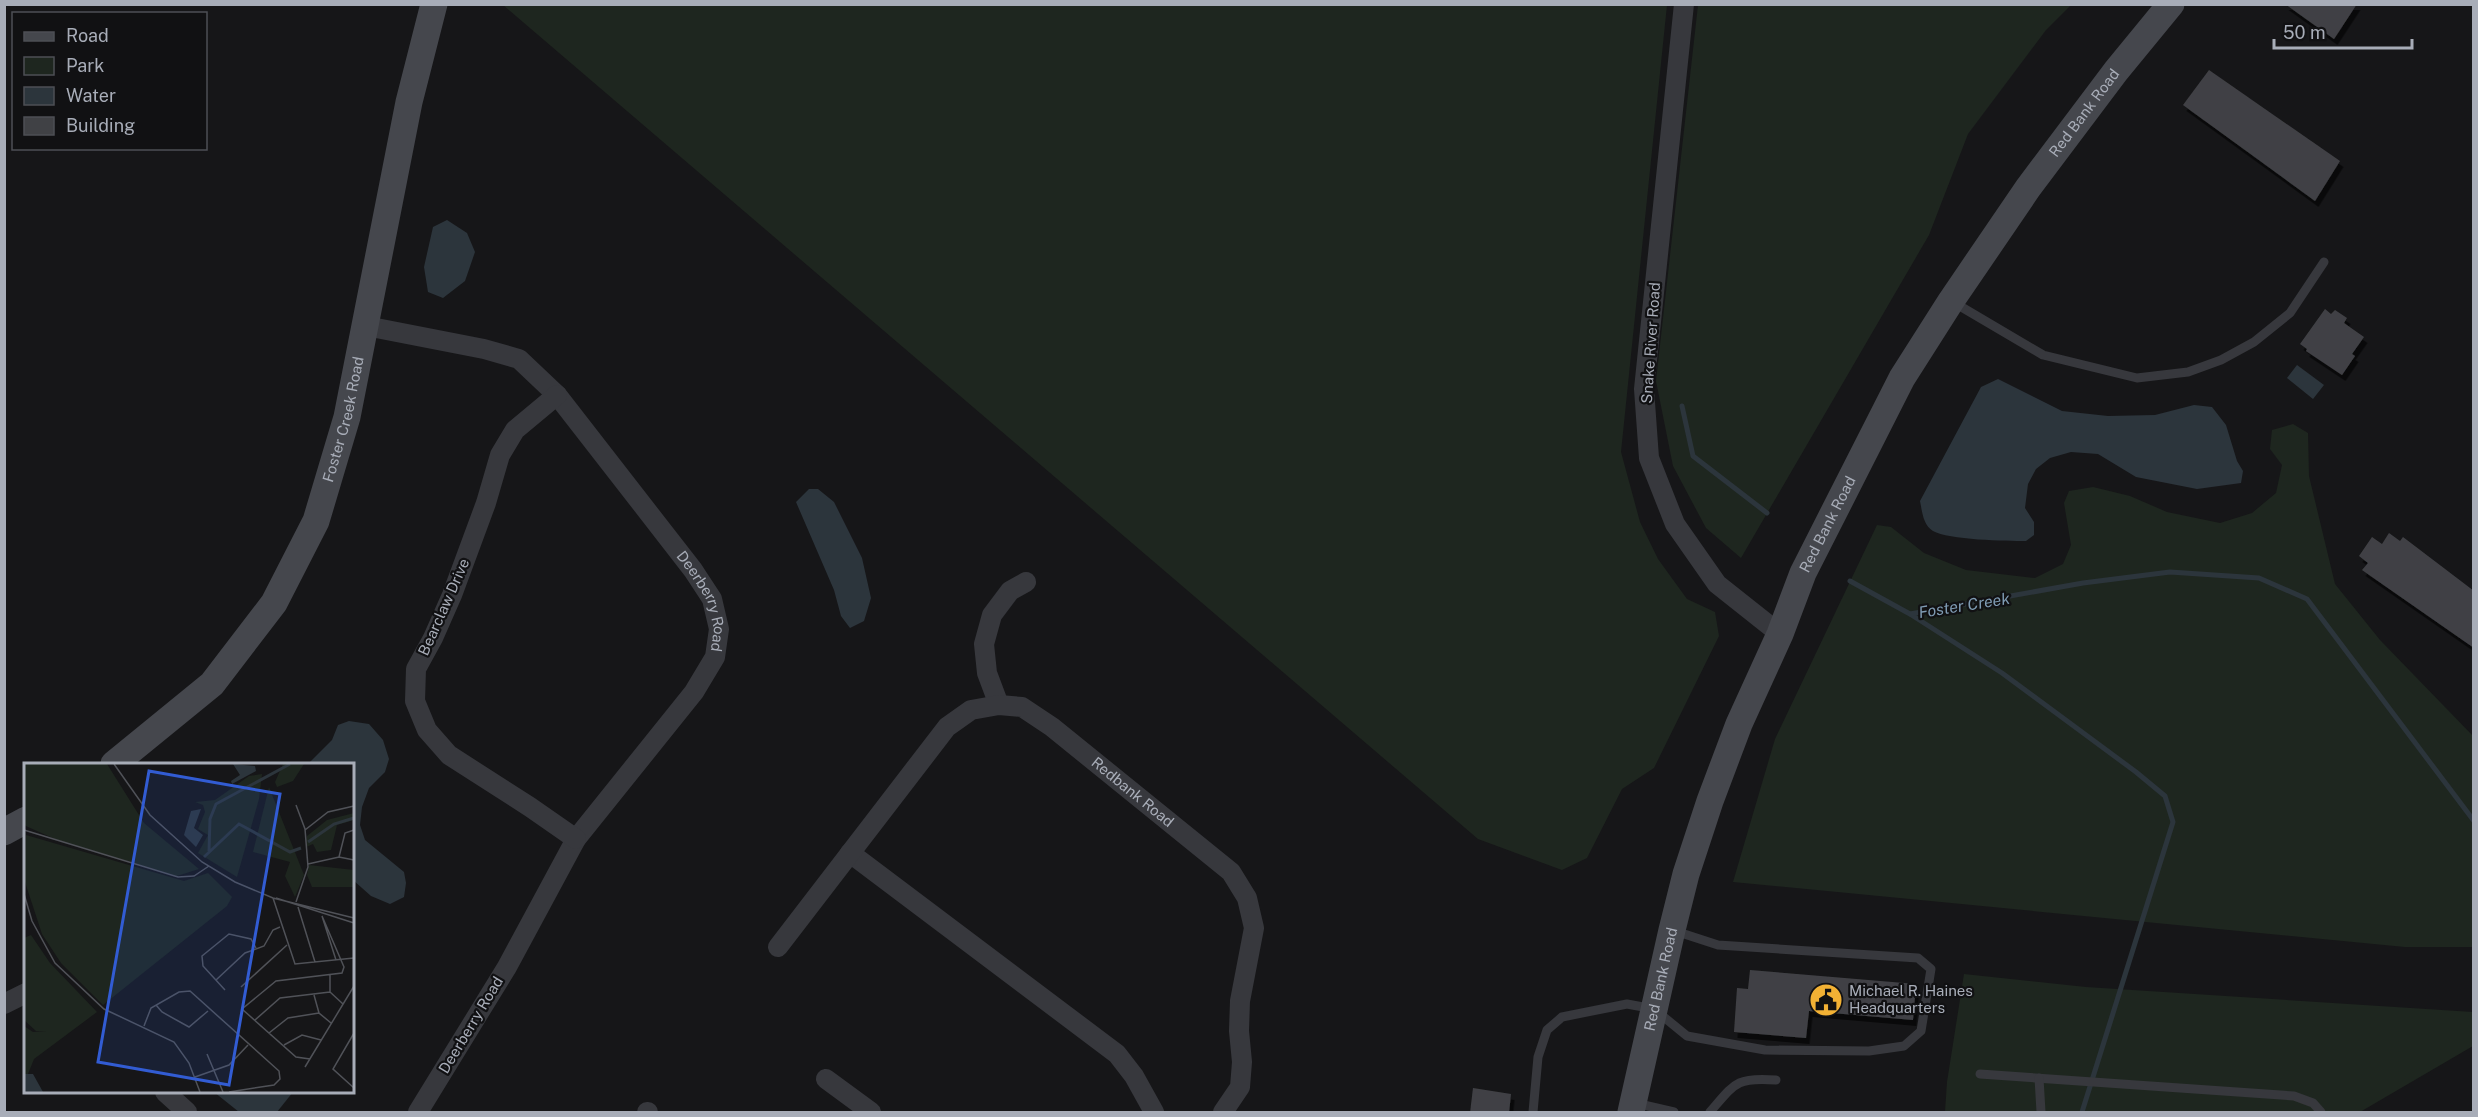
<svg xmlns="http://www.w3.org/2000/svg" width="2478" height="1117" font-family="'Public Sans',sans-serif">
<defs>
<filter id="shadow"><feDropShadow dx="3.5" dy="6" stdDeviation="0" flood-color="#0009"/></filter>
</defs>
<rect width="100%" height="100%" fill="#161618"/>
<g fill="#1e261f">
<path d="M503,5H1667L1621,452L1640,522L1658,559L1687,599L1715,612L1719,636L1654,768L1622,789L1587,858L1562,870L1478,839Z"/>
<path d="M1698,5H2071L2046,30L1968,134L1929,235L1741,558L1706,528L1673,466L1656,381Z"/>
<path d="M2293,424L2308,433L2309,476L2335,584L2380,640L2473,736V947H2405L1733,882L1775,739L1877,525L1891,527L1924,553L1966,570L2035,578L2063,564L2071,545L2064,503L2069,491L2093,487L2130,496L2167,512L2220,523L2252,513L2276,493L2282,465L2270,449L2272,430Z"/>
<path d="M1964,974L2086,987L2473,1012V1046L2360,1112H1945L1947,1082Z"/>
</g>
<g fill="#2c353c">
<path d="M447,220L467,233L475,252L465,281L443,298L428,292L424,267L433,227Z"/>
<path d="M2297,365L2324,385L2313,399L2287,378Z"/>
<path d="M1998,379L2062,411L2108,416L2155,415L2194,405L2212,407L2226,425L2237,461L2243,471L2241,483L2197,489L2136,477L2098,454L2071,452L2050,458L2036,469L2028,484L2025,508L2034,522V535L2026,541C2007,541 1948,540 1933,531C1923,525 1922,511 1920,501L1981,387Z"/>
<path d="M809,489H818L834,502L862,558L871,598L864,621L850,628L841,616L834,590L796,502Z"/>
<path d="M349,721L369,724L383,740L389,759L385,772L369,788L362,807L360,825L365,840L404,872L406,883L404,897L390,904L371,896L353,880L352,764H308L332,740L338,725Z"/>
<path d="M214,1092H293L277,1112H239Z"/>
</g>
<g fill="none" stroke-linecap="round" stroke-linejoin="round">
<g stroke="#2c353c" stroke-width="5">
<path d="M1682,406L1693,456L1767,513"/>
<path d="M1850,581L1910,614L2002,673L2136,772L2165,796L2173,822L2082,1112"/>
<path d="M1910,614L2083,583L2170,572L2259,578L2307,599L2474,821"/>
</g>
</g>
<g fill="#404145" filter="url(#shadow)">
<path d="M2285,4H2357L2334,39Z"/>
<path d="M2209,70L2340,161L2315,201L2183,105Z"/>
<path d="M2325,309L2331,314L2335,310L2347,318L2344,323L2364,337L2352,354L2355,356L2342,375L2306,351L2307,349L2300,344Z"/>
<path d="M2389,533L2400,541L2403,537L2474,591V648L2362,570L2368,563L2359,556L2372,537L2382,544Z"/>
<path d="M1750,970L1916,984L1913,1020L1809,1011L1806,1038L1734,1032L1737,988L1748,989Z"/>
<path d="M1473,1088L1511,1094L1509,1113H1470Z"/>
</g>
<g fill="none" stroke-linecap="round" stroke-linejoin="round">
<g stroke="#37383d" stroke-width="9">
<path d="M1953,302L2043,355L2137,378L2188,372L2221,360L2254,342L2290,313L2324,262"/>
<path d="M1980,1074L2294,1096L2313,1103L2321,1112"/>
<path d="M2039,1078L2041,1112"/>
<path d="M1635,1103L1674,1112"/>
<path d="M1533,1112L1538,1057L1547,1030L1562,1017L1627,1004L1654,1009L1687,1036L1765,1050L1869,1051L1904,1046L1921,1031L1931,969L1918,958L1718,945L1675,931"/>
<path d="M1710,1112C1735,1083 1736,1077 1776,1080"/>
</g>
<g stroke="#37383d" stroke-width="20">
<path d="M1684,4L1644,389L1649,458L1675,524L1717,584L1780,634"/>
<path id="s1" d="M366,326L484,349L519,359L557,395L693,570L712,599L719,629L715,657L694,692L576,839L507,967L418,1112"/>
<path d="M557,395L515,430L500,455L486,503L452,595L433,638L416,669L415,701L427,730L449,755L530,807L576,839"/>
<path d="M999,705L987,673L984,644L992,615L1010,591L1026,582"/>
<path d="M850,853L1117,1054L1134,1076L1154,1112"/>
<path id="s2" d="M778,947L947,727L971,710L999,705L1022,707L1052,727L1231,872L1247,898L1254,928L1240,1001L1239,1031L1242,1062L1240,1087L1223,1112"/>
<path d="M4,1004L26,993"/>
<path d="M826,1079L871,1112"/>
<path d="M165,1092L187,1112"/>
<path d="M647,1112H648"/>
</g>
<g stroke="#45474d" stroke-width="27">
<path id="s3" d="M114,764L212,684L274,603L316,521L347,417L409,102L434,4"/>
<path d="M4,832L26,820"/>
<path id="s4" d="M1631,1112L1672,930L1686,874L1710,801L1739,724L1780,634L1803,573L1902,378L1951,301L2028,188L2116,71L2171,4"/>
</g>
</g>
<defs>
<symbol id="civic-disc" viewBox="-11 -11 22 22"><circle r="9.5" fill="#f2b134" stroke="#111113"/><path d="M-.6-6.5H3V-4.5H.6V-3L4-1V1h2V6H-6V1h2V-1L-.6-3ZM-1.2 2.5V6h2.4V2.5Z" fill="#111"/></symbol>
</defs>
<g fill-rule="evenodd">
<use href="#civic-disc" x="1807" y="981" width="38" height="38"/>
</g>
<g text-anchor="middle" stroke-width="4.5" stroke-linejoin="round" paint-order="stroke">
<g font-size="15" fill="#a8adb8" stroke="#111113">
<text dy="5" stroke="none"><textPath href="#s4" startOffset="1108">Red Bank Road</textPath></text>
<text transform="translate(1651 343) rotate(-86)" y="5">Snake River Road</text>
<text dy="5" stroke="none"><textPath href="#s3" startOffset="426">Foster Creek Road</textPath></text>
<text dy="5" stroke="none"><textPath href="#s4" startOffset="622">Red Bank Road</textPath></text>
<text dy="5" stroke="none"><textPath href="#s1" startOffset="464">Deerberry Road</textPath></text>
<text transform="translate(444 607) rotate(-66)" y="5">Bearclaw Drive</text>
<text dy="5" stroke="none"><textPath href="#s2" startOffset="498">Redbank Road</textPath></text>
<text dy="5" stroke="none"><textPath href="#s4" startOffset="136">Red Bank Road</textPath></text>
<text transform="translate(471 1025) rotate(-59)" y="5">Deerberry Road</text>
</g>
<g font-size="15" fill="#a8adb8" stroke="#111113" text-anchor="start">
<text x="1849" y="996">Michael R. Haines<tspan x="1849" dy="17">Headquarters</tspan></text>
</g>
<g font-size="16" font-style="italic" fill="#7f9bb3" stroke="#111113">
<text transform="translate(1964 605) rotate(-9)" y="6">Foster Creek</text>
</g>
</g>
<g transform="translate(24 763)">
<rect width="330" height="330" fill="#161618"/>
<path d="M0,1H83L120,60L175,106L153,113L31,76L4,64L0,62ZM259,1H280L269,18L253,24L251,19ZM238,11L235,36L213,114L174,90L184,72L174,66L181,49L179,42L171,39L191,37L225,13ZM245,24L280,112L271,134L261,113L266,99L229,89ZM330,50V57L313,62L307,87L293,89L289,81L282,84L283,73L303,57ZM2,72L160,118L184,110L208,134L203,143L79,242L37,200L18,171L0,116ZM285,102L330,107V124H288L283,112ZM7,172L26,200L73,249L10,296L4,311H0V263L9,269L22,268H12L0,257V175Z" fill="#1e261f"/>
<path d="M209,1L231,3L232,8L208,21L207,18L216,12ZM177,46L170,65L179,72L172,84L160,72L167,48ZM0,311H9L19,329H0Z" fill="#2c353c"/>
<path fill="none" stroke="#2c353c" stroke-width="3" d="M284,79L310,61L330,55M185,88L186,56L192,41L266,1M180,94L215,61L266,89L277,85"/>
<path fill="none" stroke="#505258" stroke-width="1.5" d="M90,1L126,52L178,99L211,119L249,135L330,155M272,42L281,66L284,104L272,139M0,67L154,114L170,113L185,103M281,67L304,49L330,43M315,94L321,70L330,67M284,101L315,94L330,97M0,131L8,158L31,200L80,246L150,279L165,300L176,329M249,135L271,201L330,195M252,135L330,160M274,144L291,199M298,153L312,197M306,212V229L319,241M192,217L221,190L240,183L249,167L256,164M217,224L263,182M201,227L179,203L178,193L205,171L227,176L232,185M290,232L295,250L307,260M132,242L138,249L165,264L184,248M231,257L256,235L306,229M120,263L127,245L155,229L166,228L255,308L256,316L250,322L205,329M245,270L264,255L295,250M330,270L309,306L330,325M260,282L278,272L297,277M183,291L199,329M286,296L272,294L218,246L252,218L318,210L320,204L298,153M281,304L330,223M171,314L205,302L224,282"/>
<path fill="#325cd3" fill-opacity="0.15" stroke="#325cd3" stroke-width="3" d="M125,8L256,31L205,322L74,299Z"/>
<rect width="330" height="330" fill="none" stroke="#a8adb8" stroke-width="3"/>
</g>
<rect width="2478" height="1117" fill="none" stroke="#a8adb8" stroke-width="12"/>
<rect x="12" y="12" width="195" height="138" fill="#111113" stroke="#4d4f55" stroke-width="1.5"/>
<rect x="24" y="32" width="30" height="9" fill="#45474d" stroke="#4d4f55" stroke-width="1.5"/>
<text x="66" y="42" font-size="18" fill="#a8adb8">Road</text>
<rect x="24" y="57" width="30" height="18" fill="#1e261f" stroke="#4d4f55" stroke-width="1.5"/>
<text x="66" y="72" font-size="18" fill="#a8adb8">Park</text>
<rect x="24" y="87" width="30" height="18" fill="#2c353c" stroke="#4d4f55" stroke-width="1.5"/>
<text x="66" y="102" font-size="18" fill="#a8adb8">Water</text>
<rect x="24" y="117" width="30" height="18" fill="#404145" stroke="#4d4f55" stroke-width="1.5"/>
<text x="66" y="132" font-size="18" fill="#a8adb8">Building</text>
<path d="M2274 39v9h138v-9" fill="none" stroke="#a8adb8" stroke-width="3"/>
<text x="2283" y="39" font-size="18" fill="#a8adb8" stroke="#111113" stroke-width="4.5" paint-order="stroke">50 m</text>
</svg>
